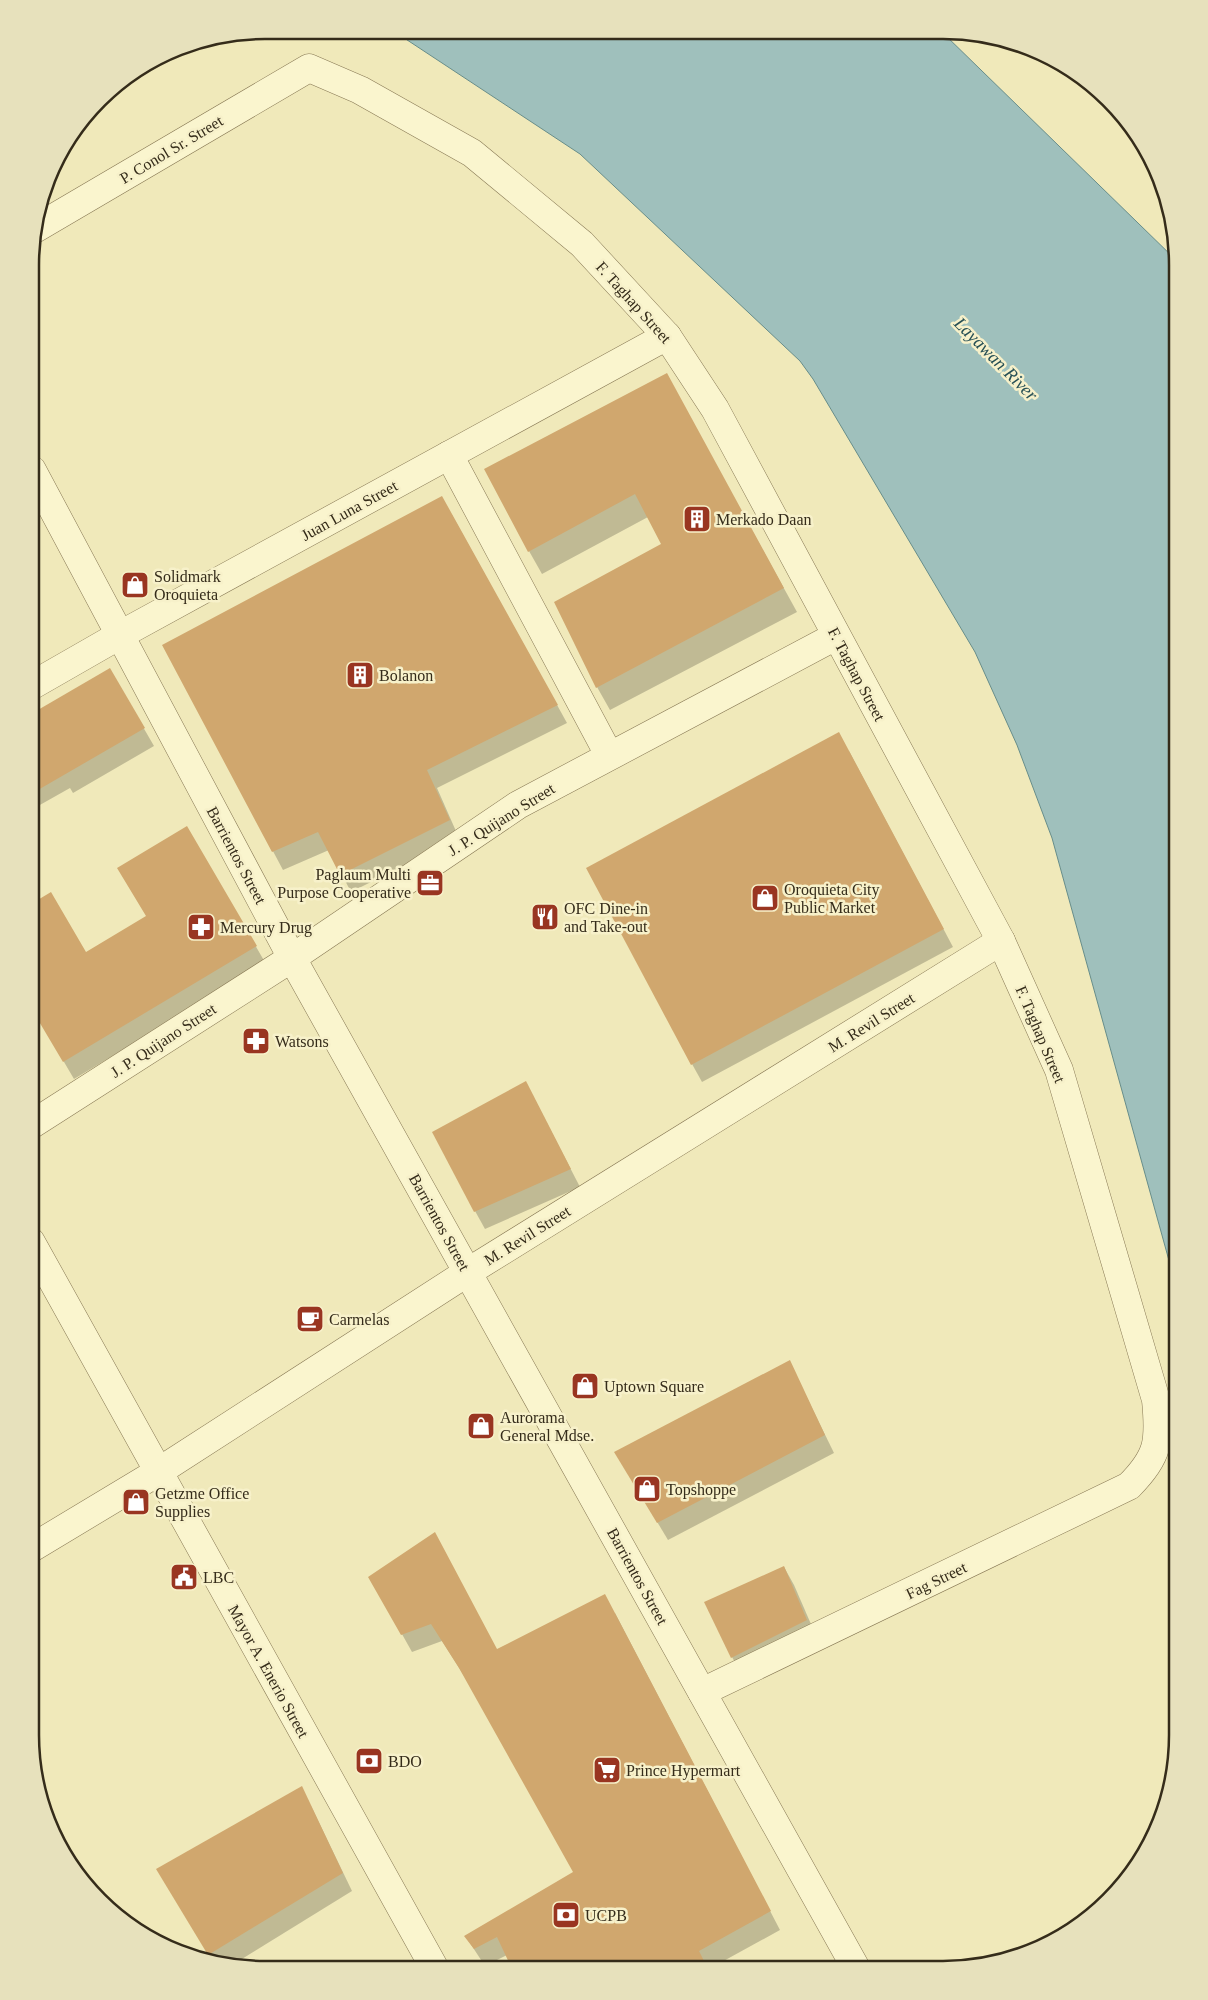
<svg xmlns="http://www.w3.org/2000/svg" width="1208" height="2000" font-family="Georgia,serif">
<rect width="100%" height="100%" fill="#f0e9ba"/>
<path fill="#9fc0bc" stroke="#678d8a" d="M392,30L942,32L1177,261L1178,1293L1052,838L1017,745L975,652L813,379L800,361L580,154Z"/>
<g fill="#0003">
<path d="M679,398L797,612L610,710L597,687L662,544L648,517L542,574L529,551Z"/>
<path d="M452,515L567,723L437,788L459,838L351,892L329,850L283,870L164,646Z"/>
<path d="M110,670L154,746L73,793L70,788L31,810V715Z"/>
<path d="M849,751L953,947L702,1082L692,1064Z"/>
<path d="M187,828L266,964L74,1079L33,1009L31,1010V905L85,954L147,917Z"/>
<path d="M535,1100L580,1187L485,1229L475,1211Z"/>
<path d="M789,1361L834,1453L668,1540L626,1470Z"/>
<path d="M784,1567L794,1585L817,1638L742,1675L732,1657Z"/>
<path d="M370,1577L497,1650L615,1613L780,1930L709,1969H514L507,1955L485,1966L466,1937L575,1873L468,1682L442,1641L412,1652Z"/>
<path d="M311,1806L352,1891L229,1967L214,1963L168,1887Z"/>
</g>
<g fill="#d0a76e">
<path d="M667,373L784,588L596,688L554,602L661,544L635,494L528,552L484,469Z"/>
<path d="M442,496L558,705L427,770L450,820L340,875L318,832L272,852L162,645Z"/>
<path d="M110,668L145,728L31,794V714Z"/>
<path d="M839,732L944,929L691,1065L586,868Z"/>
<path d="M187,826L257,946L63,1062L31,1008V904L51,892L86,952L146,916L117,868Z"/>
<path d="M526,1081L571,1169L474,1212L432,1132Z"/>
<path d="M790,1360L825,1435L657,1523L614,1452Z"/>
<path d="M435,1532L497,1649L605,1594L771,1911L699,1951L708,1969H512L497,1937L474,1949L464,1936L573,1872L459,1668L431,1624L401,1635L368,1577Z"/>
<path d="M784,1566L807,1620L731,1658L704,1602Z"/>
<path d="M302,1786L343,1873L208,1955L156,1869Z"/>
</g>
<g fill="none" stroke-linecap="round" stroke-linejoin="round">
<defs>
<g id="minor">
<path d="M33,230L309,68L360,90L472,153L582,244L667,336L715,409L1001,941L1059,1070L1156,1400C1160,1441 1159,1456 1129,1486L702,1692"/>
<path d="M449,455L609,755"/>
<path d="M31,686L120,635L667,336"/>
<path d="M31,1125L292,958L518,805L836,636"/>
<path d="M31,1242L435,1969"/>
<path d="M30,1549L158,1472L468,1272L1001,941"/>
</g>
<path id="tertiary" d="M32,470L292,958L857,1970"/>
</defs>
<use href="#minor" stroke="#877854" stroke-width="29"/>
<use href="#tertiary" stroke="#877854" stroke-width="29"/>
<use href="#minor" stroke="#faf5ce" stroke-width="28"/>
<use href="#tertiary" stroke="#faf5ce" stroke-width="28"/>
</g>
<defs>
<symbol id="building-square" viewBox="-11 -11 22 22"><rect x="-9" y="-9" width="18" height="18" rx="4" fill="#993521" stroke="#f7f1ca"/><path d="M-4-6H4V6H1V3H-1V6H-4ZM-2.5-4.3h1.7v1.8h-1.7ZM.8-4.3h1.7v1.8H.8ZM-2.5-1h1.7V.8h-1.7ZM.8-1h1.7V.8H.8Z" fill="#fff"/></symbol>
<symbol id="shop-square" viewBox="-11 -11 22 22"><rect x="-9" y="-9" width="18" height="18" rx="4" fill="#993521" stroke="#f7f1ca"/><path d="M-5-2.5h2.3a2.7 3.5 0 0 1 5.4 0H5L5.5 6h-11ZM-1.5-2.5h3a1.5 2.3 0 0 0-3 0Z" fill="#fff"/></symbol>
<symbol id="office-square" viewBox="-11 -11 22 22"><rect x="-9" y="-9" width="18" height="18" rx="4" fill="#993521" stroke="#f7f1ca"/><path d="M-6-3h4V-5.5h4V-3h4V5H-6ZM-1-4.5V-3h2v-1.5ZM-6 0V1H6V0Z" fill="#fff"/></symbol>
<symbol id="restaurant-square" viewBox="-11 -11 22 22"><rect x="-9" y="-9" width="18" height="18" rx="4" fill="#993521" stroke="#f7f1ca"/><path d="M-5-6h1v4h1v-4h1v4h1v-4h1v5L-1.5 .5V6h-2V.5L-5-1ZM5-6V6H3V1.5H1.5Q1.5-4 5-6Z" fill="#fff"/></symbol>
<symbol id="pharmacy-square" viewBox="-11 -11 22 22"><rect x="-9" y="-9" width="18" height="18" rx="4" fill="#993521" stroke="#f7f1ca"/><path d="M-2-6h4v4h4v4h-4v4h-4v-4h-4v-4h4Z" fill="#fff"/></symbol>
<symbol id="cafe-square" viewBox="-11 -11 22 22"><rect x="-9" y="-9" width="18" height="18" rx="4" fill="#993521" stroke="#f7f1ca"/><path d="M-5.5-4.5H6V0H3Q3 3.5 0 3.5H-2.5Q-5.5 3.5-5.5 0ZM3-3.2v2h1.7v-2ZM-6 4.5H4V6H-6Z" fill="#fff"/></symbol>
<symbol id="civic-square" viewBox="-11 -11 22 22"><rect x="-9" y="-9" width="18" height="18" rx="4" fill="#993521" stroke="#f7f1ca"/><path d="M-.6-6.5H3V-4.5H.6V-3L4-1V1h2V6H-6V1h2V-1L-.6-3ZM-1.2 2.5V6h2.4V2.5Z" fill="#fff"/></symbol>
<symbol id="bank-square" viewBox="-11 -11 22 22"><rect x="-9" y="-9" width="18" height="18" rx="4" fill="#993521" stroke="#f7f1ca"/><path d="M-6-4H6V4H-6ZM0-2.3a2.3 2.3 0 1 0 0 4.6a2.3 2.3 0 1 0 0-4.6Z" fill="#fff"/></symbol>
<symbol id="supermarket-square" viewBox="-11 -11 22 22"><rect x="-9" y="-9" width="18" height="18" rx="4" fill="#993521" stroke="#f7f1ca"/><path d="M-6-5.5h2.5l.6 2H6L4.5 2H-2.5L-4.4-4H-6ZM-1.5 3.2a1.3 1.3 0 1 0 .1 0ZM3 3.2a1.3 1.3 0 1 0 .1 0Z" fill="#fff"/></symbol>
</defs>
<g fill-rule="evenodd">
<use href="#building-square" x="681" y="503" width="32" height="32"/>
<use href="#shop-square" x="119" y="569" width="32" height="32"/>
<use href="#building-square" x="344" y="659" width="32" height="32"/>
<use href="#office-square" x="414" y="867" width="32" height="32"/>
<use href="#shop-square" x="749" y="882" width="32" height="32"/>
<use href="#restaurant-square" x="529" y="901" width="32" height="32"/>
<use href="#pharmacy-square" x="185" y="911" width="32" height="32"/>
<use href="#pharmacy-square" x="240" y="1025" width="32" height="32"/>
<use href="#cafe-square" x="294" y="1303" width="32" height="32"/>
<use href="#shop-square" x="569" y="1370" width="32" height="32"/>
<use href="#shop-square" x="465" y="1410" width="32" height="32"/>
<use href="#shop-square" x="631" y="1473" width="32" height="32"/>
<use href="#shop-square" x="120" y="1486" width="32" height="32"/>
<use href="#civic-square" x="168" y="1561" width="32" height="32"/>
<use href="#bank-square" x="353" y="1745" width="32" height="32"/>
<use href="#supermarket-square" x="591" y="1754" width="32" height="32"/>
<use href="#bank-square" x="550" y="1899" width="32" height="32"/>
</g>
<g text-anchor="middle" stroke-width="5" stroke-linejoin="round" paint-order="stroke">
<g font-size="16" fill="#352c1a" stroke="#f7f1ca">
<text transform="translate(171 149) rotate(-31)" y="6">P. Conol Sr. Street</text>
<text transform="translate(634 302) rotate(48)" y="6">F. Taghap Street</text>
<text transform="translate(349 510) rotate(-29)" y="6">Juan Luna Street</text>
<text transform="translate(857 674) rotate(62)" y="6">F. Taghap Street</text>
<text transform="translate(501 819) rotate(-32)" y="6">J. P. Quijano Street</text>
<text transform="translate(237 855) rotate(62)" y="6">Barrientos Street</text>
<text transform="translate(871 1022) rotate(-32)" y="6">M. Revil Street</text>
<text transform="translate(1041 1034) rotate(67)" y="6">F. Taghap Street</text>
<text transform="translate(163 1040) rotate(-33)" y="6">J. P. Quijano Street</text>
<text transform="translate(440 1222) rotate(61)" y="6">Barrientos Street</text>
<text transform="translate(527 1235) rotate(-32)" y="6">M. Revil Street</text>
<text transform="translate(638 1576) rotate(61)" y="6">Barrientos Street</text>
<text transform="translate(936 1580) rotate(-26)" y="6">Fag Street</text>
<text transform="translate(269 1671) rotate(61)" y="6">Mayor A. Enerio Street</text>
</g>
<g font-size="16" fill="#352c1a" stroke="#f7f1ca" text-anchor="start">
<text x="716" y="525">Merkado Daan</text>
<text x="154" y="582">Solidmark<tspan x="154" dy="18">Oroquieta</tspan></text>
<text x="379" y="681">Bolanon</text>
<text x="411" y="880" text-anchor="end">Paglaum Multi<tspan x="411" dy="18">Purpose Cooperative</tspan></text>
<text x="784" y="895">Oroquieta City<tspan x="784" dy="18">Public Market</tspan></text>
<text x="564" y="914">OFC Dine-in<tspan x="564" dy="18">and Take-out</tspan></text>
<text x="220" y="933">Mercury Drug</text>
<text x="275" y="1047">Watsons</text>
<text x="329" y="1325">Carmelas</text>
<text x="604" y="1392">Uptown Square</text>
<text x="500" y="1423">Aurorama<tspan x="500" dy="18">General Mdse.</tspan></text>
<text x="666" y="1495">Topshoppe</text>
<text x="155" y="1499">Getzme Office<tspan x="155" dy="18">Supplies</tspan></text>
<text x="203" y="1583">LBC</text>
<text x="388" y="1767">BDO</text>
<text x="626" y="1776">Prince Hypermart</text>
<text x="585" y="1921">UCPB</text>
</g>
<g font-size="18" font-style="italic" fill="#285156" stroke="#f7f1ca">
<text transform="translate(996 359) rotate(45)" y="6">Layawan River</text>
</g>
</g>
<path d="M0 0H1208V2000H0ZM265 39H943A226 226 0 0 1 1169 265V1735A226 226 0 0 1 943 1961H265A226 226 0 0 1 39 1735V265A226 226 0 0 1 265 39Z" fill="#e7e1bc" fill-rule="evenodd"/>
<path fill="none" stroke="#352c1a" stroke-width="2.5" d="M265 39H943A226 226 0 0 1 1169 265V1735A226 226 0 0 1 943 1961H265A226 226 0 0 1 39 1735V265A226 226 0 0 1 265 39Z"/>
</svg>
